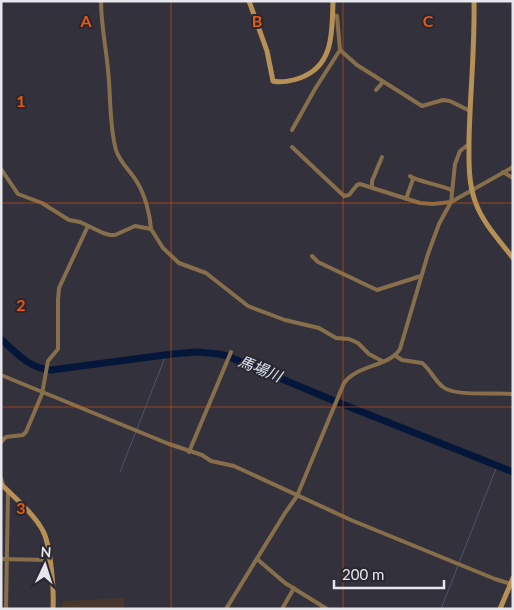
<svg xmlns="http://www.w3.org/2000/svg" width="514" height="610" font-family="Lato,'Noto Sans JP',sans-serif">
<rect width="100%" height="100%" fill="#33313b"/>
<path fill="#47362c" d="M125,598L124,609H61L63,601Z"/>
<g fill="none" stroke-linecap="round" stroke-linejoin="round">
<g stroke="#48556f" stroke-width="1">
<path d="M120,472L166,355"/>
<path d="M441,609L497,466"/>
</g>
<path stroke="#04173a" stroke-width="7" d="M1,339C16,353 30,369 51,370L172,354L197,352L219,354L227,356L332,400L513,472"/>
<g stroke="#886f4b" stroke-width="4">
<path d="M101,1C101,25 106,47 108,70C111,96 109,125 116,150C120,163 130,170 137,182C145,195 150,214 151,229"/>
<path d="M332,15L337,16L340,50L357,65L422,106L443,100L450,101L470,111"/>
<path d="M376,90L383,82"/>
<path d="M292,130L315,89L340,50"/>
<path d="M292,147L344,196L349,195L357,185L360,184L420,203L433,204L451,202L513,167"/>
<path d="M1,169L18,194L42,203L69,220L80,222L103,233L110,235H115L135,226L151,229L163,248L179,263L206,273L248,306L285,320L319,328L336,338L349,339L358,343L369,354L382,361"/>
<path d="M503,172L513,178"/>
<path d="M410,176C415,181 442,185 451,190"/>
<path d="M372,188V181L382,157"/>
<path d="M406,199L413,179"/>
<path d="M312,256L318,262L377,290L421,276"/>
<path d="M396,356L402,360L422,363C431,370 434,380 443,387C456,397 495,392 513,394"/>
<path d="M1,375L169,444L202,455L211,461L234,466L351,520L495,579L511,584"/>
<path d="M1,442L6,437L23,435L26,432L42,394L48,361L58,349V300L59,288L88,226"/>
<path d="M189,452L231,352"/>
<path d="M1,478L3,485"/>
<path d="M1,559L49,560"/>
<path d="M257,559L285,583L327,609"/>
<path d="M6,609L8,491"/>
<path d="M226,609L285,513L297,496L344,383C358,364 389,367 400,349L428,254L439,224L451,202L455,164L460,151L469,144"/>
<path d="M282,609L294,588"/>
</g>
<g stroke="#b79055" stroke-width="5">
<path d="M249,1L267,51L273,81C280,83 292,81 300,78C334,66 332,32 333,1"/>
<path d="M474,1C475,48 470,93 469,140C469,161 468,181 475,201C482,222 499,240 513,258"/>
<path d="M1,484C14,497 35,515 43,531C51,546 54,592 53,609"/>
<path d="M500,609L513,578"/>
</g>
</g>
<path fill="none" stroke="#e8590c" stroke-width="1" stroke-opacity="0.55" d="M171,1V609M343,1V609M1,203H513M1,407H513"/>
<g text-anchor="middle" stroke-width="4" stroke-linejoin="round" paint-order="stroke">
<g font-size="15" font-style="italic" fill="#dce4f2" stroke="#292730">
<text transform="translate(260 369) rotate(22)" y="5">馬場川</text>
</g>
</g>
<g font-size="16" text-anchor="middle" font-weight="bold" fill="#e8590c" stroke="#292730" stroke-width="4" stroke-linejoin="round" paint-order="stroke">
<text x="86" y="27">A</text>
<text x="257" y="27">B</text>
<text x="428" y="27">C</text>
<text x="21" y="107">1</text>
<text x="21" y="311">2</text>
<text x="21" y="514">3</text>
</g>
<rect width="514" height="610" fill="none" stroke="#e7e6ec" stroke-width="5"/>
<g transform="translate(45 565) rotate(4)" stroke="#292730" stroke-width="4" paint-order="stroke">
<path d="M0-4L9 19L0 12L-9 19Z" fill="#e7e6ec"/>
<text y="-8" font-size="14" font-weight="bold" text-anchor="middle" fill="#e7e6ec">N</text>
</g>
<path d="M334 580v8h110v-8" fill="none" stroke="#e7e6ec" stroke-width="2.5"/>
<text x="342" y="580" font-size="15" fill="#e7e6ec" stroke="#292730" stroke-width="4" paint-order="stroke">200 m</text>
</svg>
